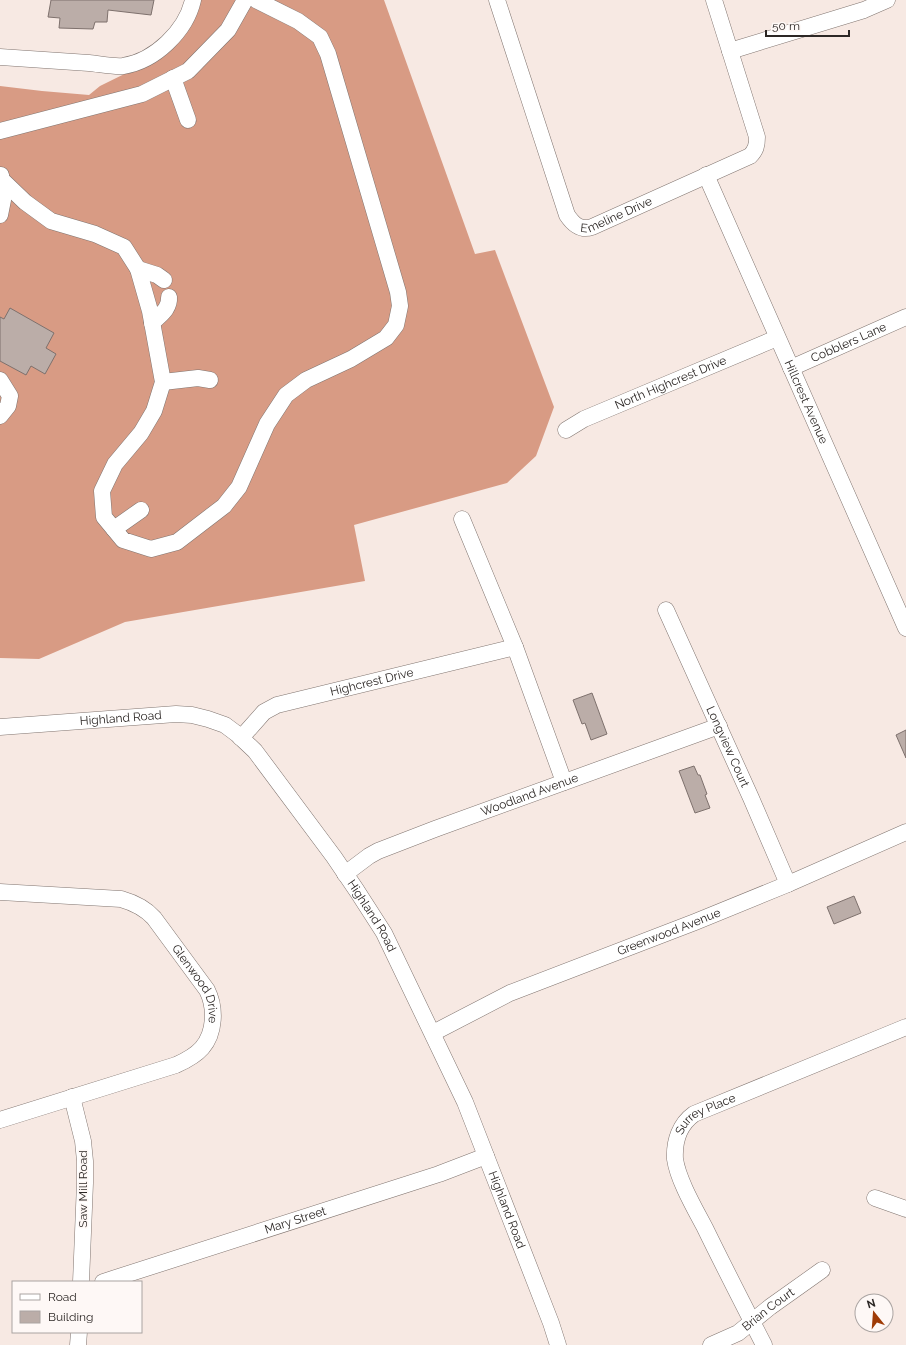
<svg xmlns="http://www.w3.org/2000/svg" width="906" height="1345" font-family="Raleway,sans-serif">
<rect width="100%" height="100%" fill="#f7e9e3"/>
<path fill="#d89b84" d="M201,0H384L475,254L495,250L554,407L536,456L507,483L354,525L365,581L125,622L39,659L0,658V86L42,91L89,95L100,86L167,53L194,16Z"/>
<g fill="#bbada8" stroke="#7e716d">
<path d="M51,0H154L151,15L108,10L107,22H95L93,29L59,28L60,18L48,17Z"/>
<path d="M10,308L54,333L46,348L56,354L45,374L31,366L26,375L0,361V317L4,319Z"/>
<path d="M592,693L607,734L591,740L585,723L582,724L573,700Z"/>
<path d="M906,730V758L896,735Z"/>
<path d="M694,766L698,775H700L707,794L705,795L710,808L695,813L679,771Z"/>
<path d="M854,896L861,913L834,924L827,907Z"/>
</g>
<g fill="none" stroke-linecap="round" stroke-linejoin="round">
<defs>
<g id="minor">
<path id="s1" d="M497,0L567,215C573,224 580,231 592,227L750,156C756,150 757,145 757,137L714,0"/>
<path d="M730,51L864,10L887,0"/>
<path d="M0,57C30,59 59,61 89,63C100,64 113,67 123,66C155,61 186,31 193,0"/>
<path d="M173,78L188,120"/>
<path d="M0,131L142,94L188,71L228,30L245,0"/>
<path id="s2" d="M706,175L906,628"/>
<path d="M1,179L25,202L51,221L95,234L124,247L138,269L150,311L163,382L154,411L141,433L115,464L102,491L104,517L123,540L151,549L177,542L224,506L239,487L267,424L286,395L306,380L351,359L386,338L396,325L400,306L398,292L328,54L320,37L298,21L256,0"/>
<path d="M0,215L3,200L1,175"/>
<path d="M138,269L157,275L164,280"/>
<path d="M152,323C160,315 170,309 169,297"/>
<path id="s3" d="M791,368L906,317"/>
<path d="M0,380L10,396L8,406L0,416"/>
<path d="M163,382L198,378L210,380"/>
<path id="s4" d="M566,430L584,419L777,338"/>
<path d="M462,519L515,647L564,782"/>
<path d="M114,529L141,510"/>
<path id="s5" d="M666,610L751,798L788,884"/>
<path id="s6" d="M0,727L176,714L192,715L208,719L225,725L237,734L255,751L334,857L357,891L384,933L465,1102L551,1323L558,1345"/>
<path id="s7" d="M241,738L264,712L277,705L515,647"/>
<path id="s8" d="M345,874L369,856L378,851L435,829L719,726"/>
<path id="s9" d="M0,892L121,899C135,903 145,908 154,918L207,990C216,1008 215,1033 202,1048C195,1056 185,1061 176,1065L0,1120"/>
<path id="s10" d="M433,1033L510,993L695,922L788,884L906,832"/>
<path d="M72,1097L83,1141L85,1161V1183L81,1282"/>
<path d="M875,1198L906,1209"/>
<path id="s11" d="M103,1282L439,1174L486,1156"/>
<path d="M78,1345L79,1332"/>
<path id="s12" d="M711,1345L738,1333L770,1307L822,1270"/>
<path id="s13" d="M764,1345C744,1306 724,1267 705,1228C695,1209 678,1180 675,1159C674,1141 680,1124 694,1114L906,1027"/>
</g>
</defs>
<use href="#minor" stroke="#817570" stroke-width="17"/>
<use href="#minor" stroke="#fff" stroke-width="16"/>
</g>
<g text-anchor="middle" stroke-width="3" stroke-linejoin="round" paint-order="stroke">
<g font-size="12" fill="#2c2725" stroke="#fef8f6">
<text dy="4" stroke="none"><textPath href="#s1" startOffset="283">Emeline Drive</textPath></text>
<text dy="4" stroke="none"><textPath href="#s3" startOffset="63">Cobblers Lane</textPath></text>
<text dy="4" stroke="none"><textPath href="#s4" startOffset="115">North Highcrest Drive</textPath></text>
<text dy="4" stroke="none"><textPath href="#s2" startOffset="248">Hillcrest Avenue</textPath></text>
<text dy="4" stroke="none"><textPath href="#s7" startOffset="147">Highcrest Drive</textPath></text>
<text dy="4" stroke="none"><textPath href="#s6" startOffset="121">Highland Road</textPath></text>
<text dy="4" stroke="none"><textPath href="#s5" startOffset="150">Longview Court</textPath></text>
<text dy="4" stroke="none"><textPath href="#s8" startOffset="202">Woodland Avenue</textPath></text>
<text dy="4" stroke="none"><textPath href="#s6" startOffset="469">Highland Road</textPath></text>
<text dy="4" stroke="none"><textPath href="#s10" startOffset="257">Greenwood Avenue</textPath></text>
<text dy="4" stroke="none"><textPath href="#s9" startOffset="239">Glenwood Drive</textPath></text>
<text dy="4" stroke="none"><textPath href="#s13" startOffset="267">Surrey Place</textPath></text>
<text transform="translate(83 1189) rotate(-90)" y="4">Saw Mill Road</text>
<text dy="4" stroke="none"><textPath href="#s6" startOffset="793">Highland Road</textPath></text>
<text dy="4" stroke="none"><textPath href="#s11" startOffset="202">Mary Street</textPath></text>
<text dy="4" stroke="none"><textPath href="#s12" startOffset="68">Brian Court</textPath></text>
</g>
</g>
<rect x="12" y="1281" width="130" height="52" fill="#fef8f6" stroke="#aaa4a2"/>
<rect x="20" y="1294" width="20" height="6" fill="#ffffff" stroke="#aaa4a2"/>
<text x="48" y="1301" font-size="12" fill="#2c2725">Road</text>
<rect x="20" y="1311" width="20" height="12" fill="#bbada8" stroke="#aaa4a2"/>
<text x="48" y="1321" font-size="12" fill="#2c2725">Building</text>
<g transform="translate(874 1313) rotate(343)"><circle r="19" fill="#fef8f6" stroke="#aaa4a2"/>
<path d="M0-3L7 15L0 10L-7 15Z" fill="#9f3b06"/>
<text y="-6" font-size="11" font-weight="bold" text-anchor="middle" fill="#2c2725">N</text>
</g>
<path d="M766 30v6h83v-6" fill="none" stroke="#2c2725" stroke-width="2"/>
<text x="772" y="30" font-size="12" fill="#2c2725" stroke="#fef8f6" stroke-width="3" paint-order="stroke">50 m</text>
</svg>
